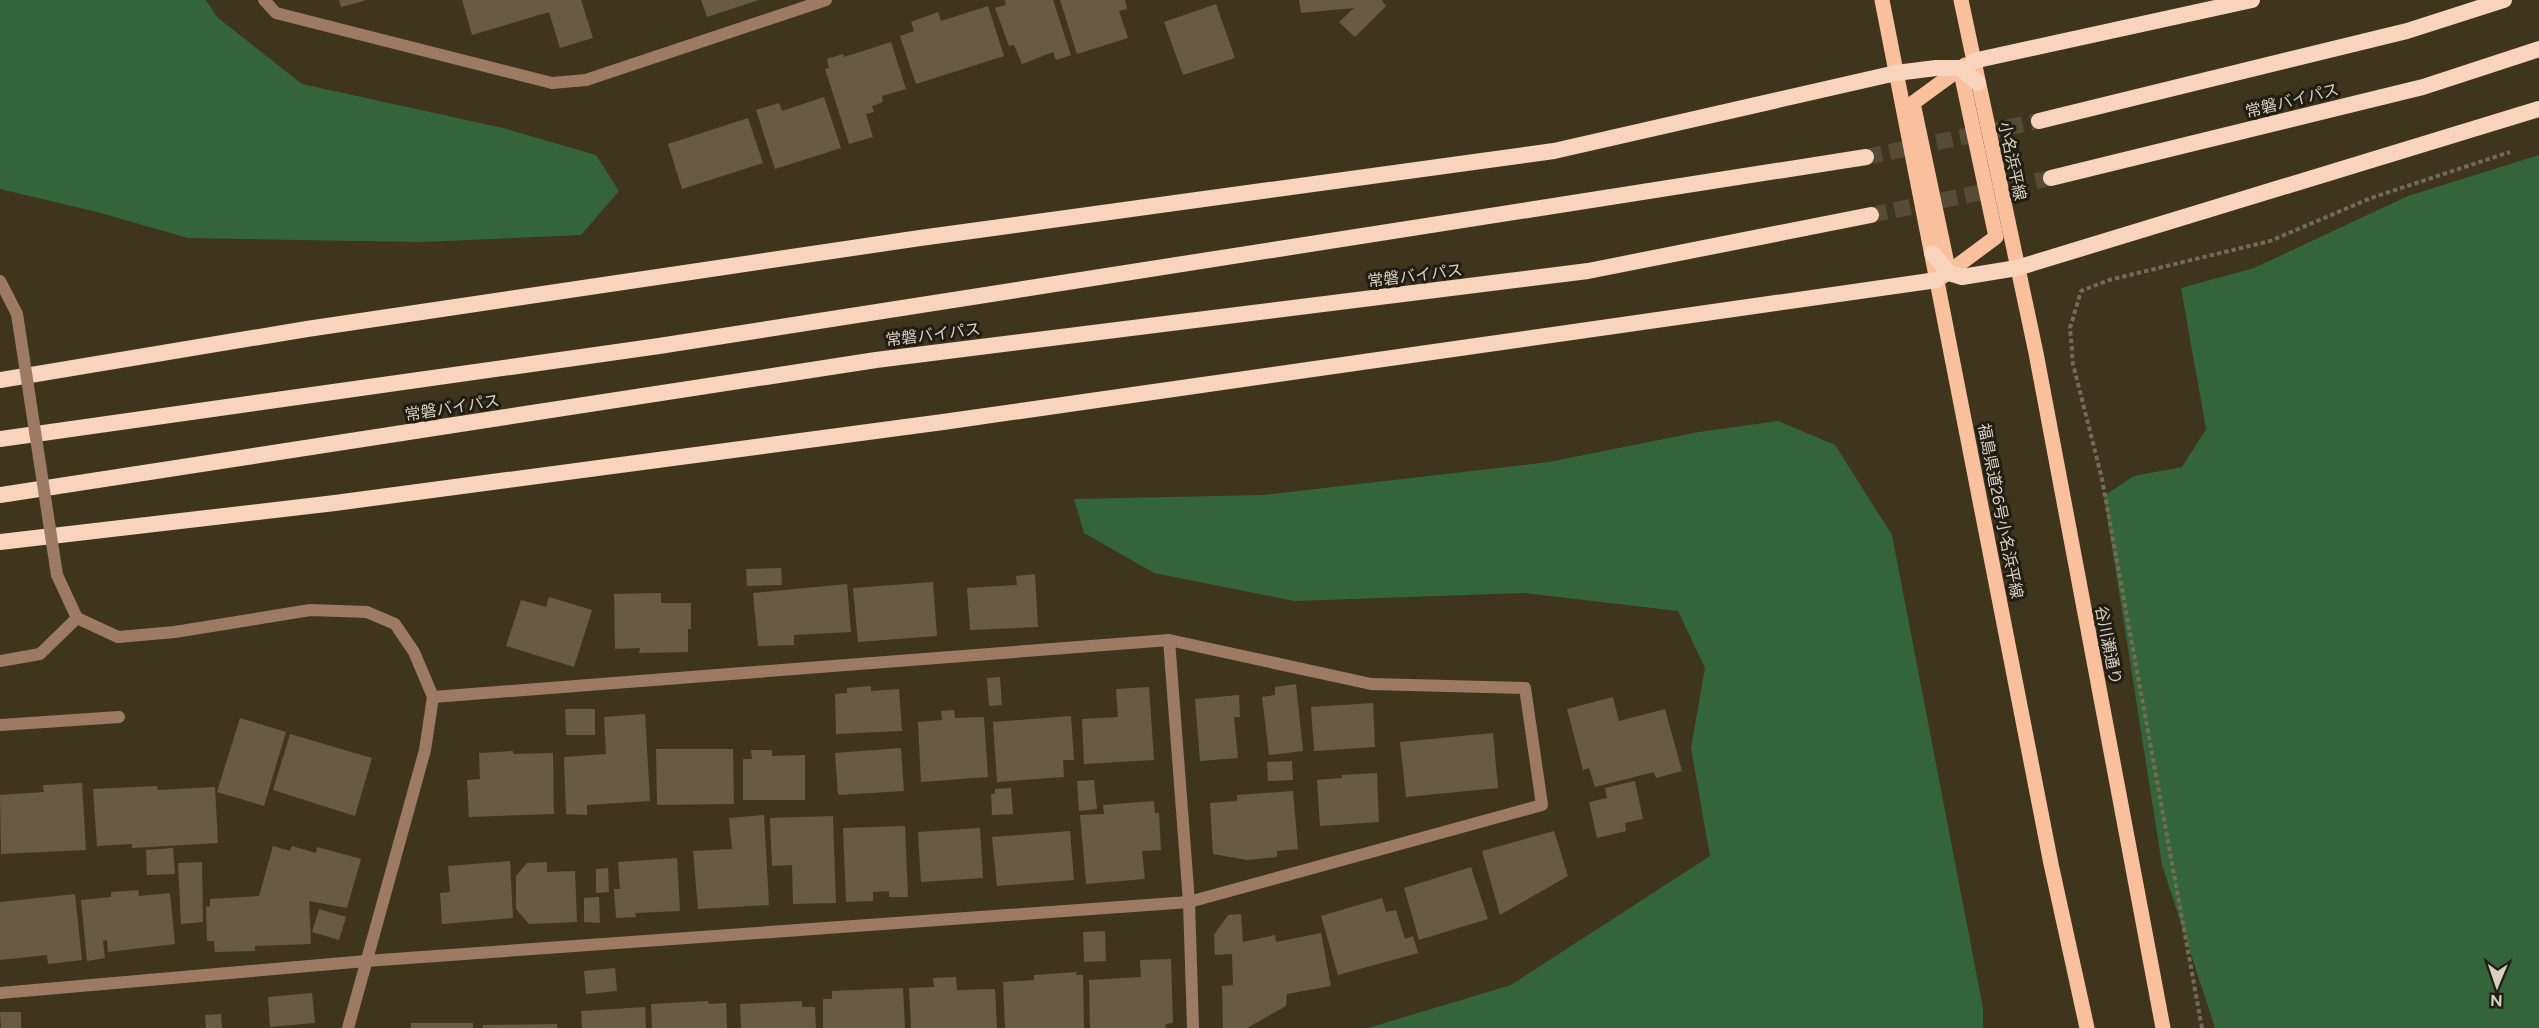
<svg xmlns="http://www.w3.org/2000/svg" width="2539" height="1028" font-family="Figtree,'Noto Sans JP',sans-serif">
<rect width="100%" height="100%" fill="#3f351d"/>
<g fill="#346439">
<path d="M0,0H206L217,17L302,84L503,128L596,155L619,191L581,235L422,242L188,238L97,212L0,189Z"/>
<path d="M2539,155V1028H2215L2162,865L2104,496L2134,476L2182,467L2206,429L2181,288L2254,268L2408,196Z"/>
<path d="M1778,421L1835,445L1892,535L1983,1008V1028H1368L1511,985L1710,856L1691,748L1705,668L1678,611L1523,593L1295,601L1154,573L1084,533L1074,499L1263,495L1549,462L1699,432Z"/>
</g>
<g fill="#675c43">
<path d="M339,0H364V1L341,7Z"/>
<path d="M462,0H581L593,38L560,48L549,12L472,35Z"/>
<path d="M701,0H759L707,17Z"/>
<path d="M1005,0H1053L1071,55L1056,60L1053,52L1022,64L1014,45L1009,46L995,8L1006,5Z"/>
<path d="M1060,0H1125L1127,9L1119,11L1128,38L1077,54Z"/>
<path d="M1299,0H1382L1386,6L1355,37L1339,22L1354,8L1301,13Z"/>
<path d="M1216,4L1235,58L1183,75L1164,22Z"/>
<path d="M988,6L1004,56L916,84L900,36L914,31L911,22L938,12L941,21Z"/>
<path d="M891,42L906,89L882,96L883,102L872,106L874,112L866,114L873,137L849,144L825,69L829,68L827,59L843,54L844,57Z"/>
<path d="M824,97L841,148L775,169L756,110L779,103L782,111Z"/>
<path d="M748,118L763,163L682,189L668,144Z"/>
<path d="M781,568L782,585L747,586L746,569Z"/>
<path d="M1035,574L1038,627L970,630L967,588L1017,585L1016,576Z"/>
<path d="M933,582L937,636L858,642L853,588Z"/>
<path d="M847,584L851,632L794,635V645L758,646L753,593Z"/>
<path d="M661,593V603H691V629H688V652L639,653L640,648L615,649L614,594Z"/>
<path d="M549,597L592,610L574,667L506,646L521,600L546,607Z"/>
<path d="M1000,677L1002,705L989,706L987,678Z"/>
<path d="M1296,684L1303,751L1269,755L1262,697L1275,695V687Z"/>
<path d="M871,686V691L899,689L902,731L836,734L835,694L847,693V688Z"/>
<path d="M1149,687L1154,760L1084,764L1082,719L1118,717L1116,689Z"/>
<path d="M1239,695L1240,717H1234L1238,758L1200,761L1195,699Z"/>
<path d="M1613,697L1619,721L1665,709L1682,771L1656,778L1654,772L1595,787L1589,768L1583,770L1567,709Z"/>
<path d="M1373,703L1375,747L1314,751L1311,707Z"/>
<path d="M565,709H595V735H566Z"/>
<path d="M954,710L955,718L984,717L988,777L921,782L918,722L942,720L941,711Z"/>
<path d="M645,714L650,801L587,805V815L566,814L564,757L606,754L604,717Z"/>
<path d="M1071,716L1074,760H1063L1064,777L997,782L993,722Z"/>
<path d="M240,718L286,732L264,806L217,792Z"/>
<path d="M1493,733L1498,788L1406,797L1400,742Z"/>
<path d="M290,734L372,758L355,816L273,790Z"/>
<path d="M901,748L904,791L838,795L835,753Z"/>
<path d="M656,749H733L734,804L657,805Z"/>
<path d="M751,750H772V756L805,755V800H743V759H752Z"/>
<path d="M513,751V754L553,753L554,814L469,817L467,780L480,779L479,753Z"/>
<path d="M1292,761L1293,780L1268,781L1267,762Z"/>
<path d="M1377,773L1379,822L1320,826L1317,780L1342,778V775Z"/>
<path d="M1094,780L1097,809L1079,811L1077,781Z"/>
<path d="M1635,781L1643,819L1625,823L1626,831L1597,838L1589,802L1607,798L1605,788Z"/>
<path d="M82,783L86,850L1,854L0,795L44,792L43,785Z"/>
<path d="M157,786L158,790L215,787L218,843L132,848V844L97,846L93,789Z"/>
<path d="M1011,788L1013,814L992,815L991,794H995V789Z"/>
<path d="M1293,791L1298,849L1277,851V857L1247,860L1213,854L1210,803L1237,801V795Z"/>
<path d="M1154,801L1155,813H1159L1161,850L1142,851L1145,879L1086,884L1080,815L1104,814L1103,805Z"/>
<path d="M764,815L769,905L698,909L693,851L732,849L729,818Z"/>
<path d="M833,816L836,903L793,904L792,865L772,866L770,818Z"/>
<path d="M905,826L908,897H889V891L873,892V901L846,902L843,828Z"/>
<path d="M980,828L983,878L921,882L918,832Z"/>
<path d="M1070,831L1074,880L997,886L992,837Z"/>
<path d="M1554,831L1568,876L1500,915L1482,851Z"/>
<path d="M273,846L290,851L292,846L316,853L317,847L361,859L347,908L309,901L311,944L255,946V951L215,952L214,941H207L206,906L210,907V899L259,896Z"/>
<path d="M173,848L175,874L147,875L146,850Z"/>
<path d="M677,858L680,911L635,913L636,917L616,918L614,889H620L618,862Z"/>
<path d="M510,861L513,918L442,924L440,893L450,892L448,866Z"/>
<path d="M202,862L203,922L181,924L178,863Z"/>
<path d="M547,862V872L575,871L577,922L529,924L516,909V876L527,863Z"/>
<path d="M1471,867L1488,919L1419,940L1404,888Z"/>
<path d="M608,868L609,892L596,893V869Z"/>
<path d="M138,890L139,896L170,893L175,944L108,952L107,940L103,941L105,958L87,961L81,900L111,897V892Z"/>
<path d="M75,894L82,960L48,964L47,955L0,960V902Z"/>
<path d="M599,897L600,923L584,922V898Z"/>
<path d="M1382,898L1386,912L1396,910L1405,939L1413,936L1418,953L1338,975L1321,916Z"/>
<path d="M319,909L346,917L339,940L312,932Z"/>
<path d="M1241,914L1243,942L1275,935L1276,942L1321,933L1331,986L1287,994L1286,1006L1247,1028H1223L1222,986L1233,985L1232,954L1215,955L1214,935L1228,915Z"/>
<path d="M1105,931L1106,961L1084,962L1083,932Z"/>
<path d="M1171,959L1173,1023L1166,1024L1165,1028H1090L1089,980L1141,977L1140,960Z"/>
<path d="M615,968L617,991L586,994L584,971Z"/>
<path d="M1077,972L1076,975H1083L1084,1028H1005L1003,982L1034,980V975Z"/>
<path d="M956,977L957,990L995,989L997,1028H911L909,988L934,987L933,978Z"/>
<path d="M903,988L905,1028H823V999H832V991Z"/>
<path d="M312,993L315,1023L270,1027L268,997Z"/>
<path d="M708,1001L709,1004L726,1003L727,1028H652L651,1004Z"/>
<path d="M802,1001V1007H815L816,1028H741L740,1004Z"/>
<path d="M645,1007L646,1028H582L581,1011Z"/>
<path d="M0,1012H21V1028H1Z"/>
<path d="M221,1014L222,1028H206L205,1015Z"/>
<rect x="411" y="1023" width="62" height="5"/>
<path d="M557,1024V1028H483V1025Z"/>
</g>
<g fill="none" stroke-linecap="round" stroke-linejoin="round">
<g stroke="#564c36" stroke-width="16" stroke-dasharray="16 8" stroke-linecap="butt">
<path d="M1866,157L2039,121"/>
<path d="M1871,215L2051,178"/>
</g>
<path stroke="#736b56" stroke-width="4" stroke-dasharray="4.5 3" stroke-linecap="butt" d="M2202,1028L2102,479L2073,364L2070,328L2081,291L2109,280L2270,241L2371,198L2510,152"/>
<g stroke="#9c7a64" stroke-width="12">
<path d="M264,0L276,13L552,83L586,80L826,0"/>
<path d="M0,661L40,654L77,618"/>
<path d="M433,697L1169,640L1189,902L1193,1028"/>
<path d="M0,725L119,717"/>
<path d="M0,993L366,961L1189,902L1542,805L1525,688L1371,684L1169,640"/>
</g>
<g stroke="#9c7a64" stroke-width="12">
<path d="M0,281L17,314"/>
<path d="M57,575L77,618L118,637L175,632L310,610L367,612L395,624L414,652L433,697L425,750L348,1028"/>
</g>
<g stroke="#f8c09c" stroke-width="15">
<path d="M1882,0L2051,864L2087,1028"/>
<path d="M1961,0L2036,353L2163,1028"/>
<path d="M1949,273L1913,103L1965,65"/>
<path d="M1942,277L1996,237L1960,68"/>
</g>
<g stroke="#f8d4bc" stroke-width="16">
<path d="M1973,61L2252,0"/>
<path d="M2039,121L2407,31L2504,0"/>
<path d="M2051,178L2423,87L2539,49"/>
<path d="M1932,253L1949,273L1962,277L2017,268L2539,109"/>
<path d="M0,380L307,329L920,238L1554,151L1896,73L1936,68H1960L1978,83"/>
<path d="M0,439L659,346L1866,157"/>
<path d="M0,495L876,360L1588,271L1871,215"/>
<path d="M0,542L335,503L943,422L1937,280"/>
</g>
<path stroke="#9c7a64" stroke-width="12" d="M17,314L57,575"/>
</g>
<g text-anchor="middle" stroke-width="6" stroke-linejoin="round" paint-order="stroke">
<g font-size="16" fill="#d7d1c3" stroke="#221d13">
<text transform="translate(2292 100) rotate(-14)" y="6">常磐バイパス</text>
<text transform="translate(2013 161) rotate(78)" y="6">小名浜平線</text>
<text transform="translate(1415 275) rotate(-7)" y="6">常磐バイパス</text>
<text transform="translate(933 334) rotate(-7)" y="6">常磐バイパス</text>
<text transform="translate(452 407) rotate(-9)" y="6">常磐バイパス</text>
<text transform="translate(2001 511) rotate(79)" y="6">福島県道26号小名浜平線</text>
<text transform="translate(2109 645) rotate(79)" y="6">谷川瀬通り</text>
</g>
</g>
<g transform="translate(2497 986) rotate(182)" stroke="#221d13" stroke-width="4.5" paint-order="stroke">
<path d="M0-4.5L10 22L0 15L-10 22Z" fill="#d7d1c3"/>
<text y="-9" font-size="16" font-weight="bold" text-anchor="middle" fill="#d7d1c3">N</text>
</g>
</svg>
